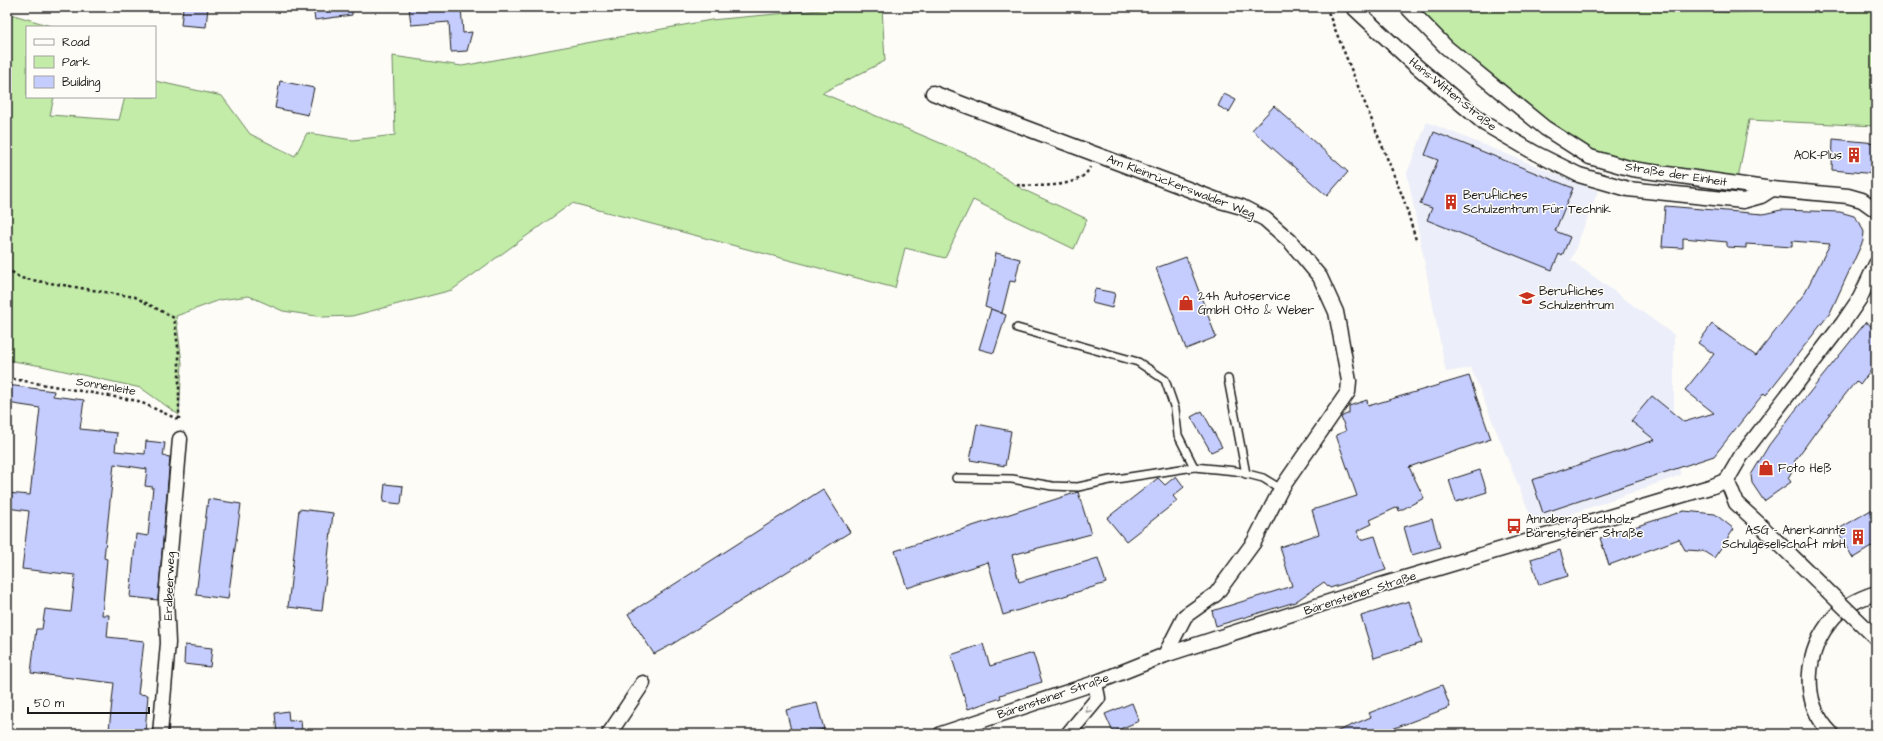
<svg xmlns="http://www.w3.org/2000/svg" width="1883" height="741" font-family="'Architects Daughter',sans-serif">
<rect width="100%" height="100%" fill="#fdfcf7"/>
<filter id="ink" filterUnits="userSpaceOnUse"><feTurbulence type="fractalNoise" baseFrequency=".025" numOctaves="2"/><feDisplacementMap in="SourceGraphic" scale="8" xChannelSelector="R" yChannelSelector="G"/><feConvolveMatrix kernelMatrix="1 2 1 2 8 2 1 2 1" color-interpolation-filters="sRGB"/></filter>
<g filter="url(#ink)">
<path fill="#eceef9" d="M1427,122L1598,191L1571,260L1674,335V417L1669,420L1681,475L1535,527L1471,368L1446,372L1407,173Z"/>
<g fill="#c2eca8" stroke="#6f8462">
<path d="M852,7H882L885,61L822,93L971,156L1022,189L1087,219L1074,249L973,200L945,258L905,248L895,288L572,203L452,290L352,316L323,317L283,311L249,296L220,300L176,316L182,363L179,415L141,388L42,366L7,360V13L54,27H27V97H54L50,115L119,120L125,97H155V81L222,96L250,134L295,156L307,133L353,140L395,135L393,56L462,66L711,20Z"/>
<path d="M1407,7H1681C1713,14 1746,15 1778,7H1876V126L1749,120L1737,184L1590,157Z"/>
</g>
<g fill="#c5cdff" stroke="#1c1c1c">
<path d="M183,7H208L206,27L181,25Z"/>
<path d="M313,7H352V15L315,20Z"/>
<path d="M409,7H461L463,33L472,32L467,51L451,52L449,22L411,25Z"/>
<path d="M280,81L314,88L308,115L275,108Z"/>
<path d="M1224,94L1236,100L1229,112L1218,106Z"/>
<path d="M1274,106L1348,172L1327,196L1252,130Z"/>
<path d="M1434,132L1573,188L1555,231L1570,237L1562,256L1559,254L1552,270L1427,220L1432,208L1420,204L1438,160L1425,155Z"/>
<path d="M1833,139L1876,143V174L1832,170Z"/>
<path d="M1665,206L1763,214L1781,210L1840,212L1854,216L1860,223L1864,232L1863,241L1830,313L1766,395L1764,393L1714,456L1543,513L1532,480L1655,440L1631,421L1652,396L1684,422L1714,413L1685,390L1714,354L1698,343L1712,324L1756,356L1804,294L1830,244L1792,241V247L1746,244V248L1727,247V242L1683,238V248L1662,247Z"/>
<path d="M996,253L1020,259L1015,282L1010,281L1002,313L985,307Z"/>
<path d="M1186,257L1216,337L1186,349L1156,268Z"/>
<path d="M1095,289L1115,293L1112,308L1092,303Z"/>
<path d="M991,309L1006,315L994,353L979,349Z"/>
<path d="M1866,322L1876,330V364L1860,385L1856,381L1817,430L1794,462L1796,464L1788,478L1791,482L1764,501L1752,483L1751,475L1769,445L1794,412Z"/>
<path d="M1469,376L1491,439L1409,467L1424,498L1399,511L1398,507L1370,520L1372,524L1357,531L1361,540L1375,536L1386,570L1330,588L1324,582L1295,602L1216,626L1212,611L1292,586L1280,547L1319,534L1312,510L1357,496L1336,435L1346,431L1341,417L1349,413V406L1367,400L1368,406Z"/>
<path d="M7,385L54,391L53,396L84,400L80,429L117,433L115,451L145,454L146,441L165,443L163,456L170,457L158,600L130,597L136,534L148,536L153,487L145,486L147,469L114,464L104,558L107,559L102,615H109L107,637L144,641L138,694L148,695L145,733L109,730L114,683L31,673L36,629H42L45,609L71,612L75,575L22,569L29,511L7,508V493L30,495L40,408L7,403Z"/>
<path d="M1202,411L1222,447L1211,452L1191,417Z"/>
<path d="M977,424L1011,431L1005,466L970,460Z"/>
<path d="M1480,470L1487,492L1456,502L1449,480Z"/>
<path d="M1176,476L1184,487L1173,496L1177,501L1126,541L1107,518L1158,478L1165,485Z"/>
<path d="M385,484L403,486L401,504L383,502Z"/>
<path d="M823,489L850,532L671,645L654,654L628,614Z"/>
<path d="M1078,492L1091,534L1012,555L1019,582L1098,558L1106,583L1003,615L988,562L907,588L895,551Z"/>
<path d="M208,499L241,504L228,599L196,595Z"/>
<path d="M1876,507V544L1853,558L1837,530Z"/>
<path d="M299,509L333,513L322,611L288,607Z"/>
<path d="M1684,511L1715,514L1734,529L1714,558L1703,551L1685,550L1679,539L1609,565L1600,538Z"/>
<path d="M1432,519L1440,547L1412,555L1404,527Z"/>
<path d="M1560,550L1568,576L1539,585L1531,559Z"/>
<path d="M1409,601L1422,643L1374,658L1361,616Z"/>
<path d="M983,644L990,666L1033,653L1042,682L1000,695L1001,698L968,709L951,655Z"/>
<path d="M185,645L212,648L210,667L184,664Z"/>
<path d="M1442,685L1450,707L1379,734H1331L1371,717L1369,713Z"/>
<path d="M817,703L824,729L805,734H792L786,710Z"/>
<path d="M1132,703L1139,721L1113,732L1105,714Z"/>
<path d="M288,711L289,721L301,720L302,734H277L275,713Z"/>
</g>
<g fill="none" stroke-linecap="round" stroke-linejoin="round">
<defs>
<g id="lane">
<path d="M1017,328L1138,362L1165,380L1175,409L1178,435L1194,467L1236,471L1263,478L1281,489"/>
<path d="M1228,379L1246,474"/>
<path d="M956,478L1012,479L1052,486L1078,487L1110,480L1194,467"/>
</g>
<g id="street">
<path d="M1353,7L1414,64L1485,124L1535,153L1579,175L1628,189L1743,201L1761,196L1772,189"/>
<path d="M1407,7L1446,47L1545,128L1590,157L1632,169L1772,189L1848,196L1862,200L1876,210"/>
<path d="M933,93L1217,200L1242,207L1265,219L1290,241L1320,277L1336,312L1349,381L1348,392L1281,489L1254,542L1216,594L1185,616L1165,655"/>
<path d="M1727,480L1741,456L1843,323L1860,298L1876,264"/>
<path d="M1727,480L1736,503L1760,525"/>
<path d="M160,734L168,643L166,598L180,439"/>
<path d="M609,734L643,683"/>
<path d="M941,734L1095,683L1165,655L1378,586L1713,486L1727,480"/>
<path d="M1068,734L1098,698L1095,683"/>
<path d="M1832,734C1799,702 1805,650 1834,617C1844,606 1861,598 1876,593"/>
</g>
</defs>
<use href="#lane" stroke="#1c1c1c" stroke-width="10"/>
<use href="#street" stroke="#1c1c1c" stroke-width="17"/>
<g stroke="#1c1c1c" stroke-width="2.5" stroke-dasharray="3 3" stroke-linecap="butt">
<path d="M1326,7L1404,200L1416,240"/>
<path d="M1017,185C1037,186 1081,189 1090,167"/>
<path d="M7,268L20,278L135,297L174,318L179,354V419"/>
<path d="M7,378L138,401L179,420"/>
</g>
<use href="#lane" stroke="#fdfcf7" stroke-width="7"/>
<use href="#street" stroke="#fdfcf7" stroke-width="14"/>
<defs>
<path id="street-bridge" d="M1760,525L1876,638"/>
</defs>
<use href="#street-bridge" stroke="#1c1c1c" stroke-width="17" stroke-linecap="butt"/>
<use href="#street-bridge" stroke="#fdfcf7" stroke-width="14"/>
</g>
<defs><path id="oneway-chevron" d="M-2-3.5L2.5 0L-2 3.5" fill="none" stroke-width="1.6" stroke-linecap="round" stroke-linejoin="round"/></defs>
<use stroke="#989794" href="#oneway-chevron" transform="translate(1088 710) rotate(130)"/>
</g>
<defs>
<symbol id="building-bare" viewBox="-9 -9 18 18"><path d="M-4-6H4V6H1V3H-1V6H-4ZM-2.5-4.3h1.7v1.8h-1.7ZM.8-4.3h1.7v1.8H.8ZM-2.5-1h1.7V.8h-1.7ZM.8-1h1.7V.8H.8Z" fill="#c8321e" stroke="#fdfcf7" stroke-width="2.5" paint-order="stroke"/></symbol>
<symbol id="school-bare" viewBox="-9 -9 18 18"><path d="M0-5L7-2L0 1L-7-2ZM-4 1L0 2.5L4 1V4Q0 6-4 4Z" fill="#c8321e" stroke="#fdfcf7" stroke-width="2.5" paint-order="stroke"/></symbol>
<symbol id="shop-bare" viewBox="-9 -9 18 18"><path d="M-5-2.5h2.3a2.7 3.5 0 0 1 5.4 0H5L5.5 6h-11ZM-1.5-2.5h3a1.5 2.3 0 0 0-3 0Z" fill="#c8321e" stroke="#fdfcf7" stroke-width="2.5" paint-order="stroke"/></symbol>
<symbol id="bus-bare" viewBox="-9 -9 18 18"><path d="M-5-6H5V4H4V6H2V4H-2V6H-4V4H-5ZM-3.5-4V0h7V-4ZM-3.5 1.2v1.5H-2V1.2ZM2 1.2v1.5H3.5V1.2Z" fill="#c8321e" stroke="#fdfcf7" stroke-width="2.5" paint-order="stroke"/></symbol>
</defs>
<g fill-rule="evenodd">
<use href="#building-bare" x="1843" y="144" width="22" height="22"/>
<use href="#building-bare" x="1440" y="191" width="22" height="22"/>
<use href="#school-bare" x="1516" y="287" width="22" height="22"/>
<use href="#shop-bare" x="1175" y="292" width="22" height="22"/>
<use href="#shop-bare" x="1755" y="457" width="22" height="22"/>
<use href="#bus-bare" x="1503" y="515" width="22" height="22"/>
<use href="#building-bare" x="1847" y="526" width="22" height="22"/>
</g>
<g text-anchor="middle" stroke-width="3" stroke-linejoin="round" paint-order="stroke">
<g font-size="12" fill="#1c1c1c" stroke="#fdfcf7">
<text transform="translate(1453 94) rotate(39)" y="4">Hans-Witten-Straße</text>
<text transform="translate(1676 174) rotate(9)" y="4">Straße der Einheit</text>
<text transform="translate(1181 186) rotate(21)" y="4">Am Kleinrückerswalder Weg</text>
<text transform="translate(106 386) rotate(10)" y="4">Sonnenleite</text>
<text transform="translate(169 586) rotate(-88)" y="4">Erdbeerweg</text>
<text transform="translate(1360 593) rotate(-18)" y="4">Bärensteiner Straße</text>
<text transform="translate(1053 696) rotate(-19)" y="4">Bärensteiner Straße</text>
</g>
<g font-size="12" fill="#1c1c1c" stroke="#fdfcf7" text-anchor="start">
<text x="1842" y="159" text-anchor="end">AOK-Plus</text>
<text x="1463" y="199">Berufliches<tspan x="1463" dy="14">Schulzentrum Für Technik</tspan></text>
<text x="1539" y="295">Berufliches<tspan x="1539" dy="14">Schulzentrum</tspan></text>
<text x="1198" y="300">24h Autoservice<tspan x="1198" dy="14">GmbH Otto &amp; Weber</tspan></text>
<text x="1778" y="472">Foto Heß</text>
<text x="1526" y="523">Annaberg-Buchholz,<tspan x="1526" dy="14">Bärensteiner Straße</tspan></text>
<text x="1846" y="534" text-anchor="end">ASG - Anerkannte<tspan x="1846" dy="14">Schulgesellschaft mbH</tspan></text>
</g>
</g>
<rect width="1883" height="741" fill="none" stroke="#fdfcf7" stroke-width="24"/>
<rect x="12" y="12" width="1859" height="717" fill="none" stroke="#1c1c1c" stroke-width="1.5" filter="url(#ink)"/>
<rect x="26" y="26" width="130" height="72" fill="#fdfcf7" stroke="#a3a29f"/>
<rect x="34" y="39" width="20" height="6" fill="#fdfcf7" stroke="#a3a29f"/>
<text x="62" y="46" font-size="12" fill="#1c1c1c">Road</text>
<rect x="34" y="56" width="20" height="12" fill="#c2eca8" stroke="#a3a29f"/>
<text x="62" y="66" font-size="12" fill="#1c1c1c">Park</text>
<rect x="34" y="76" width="20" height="12" fill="#c5cdff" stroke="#a3a29f"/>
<text x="62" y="86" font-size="12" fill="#1c1c1c">Building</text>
<path d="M28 707v6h121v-6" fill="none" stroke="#1c1c1c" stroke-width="2"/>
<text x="34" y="707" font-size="12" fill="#1c1c1c" stroke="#fdfcf7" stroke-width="3" paint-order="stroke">50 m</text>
</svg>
